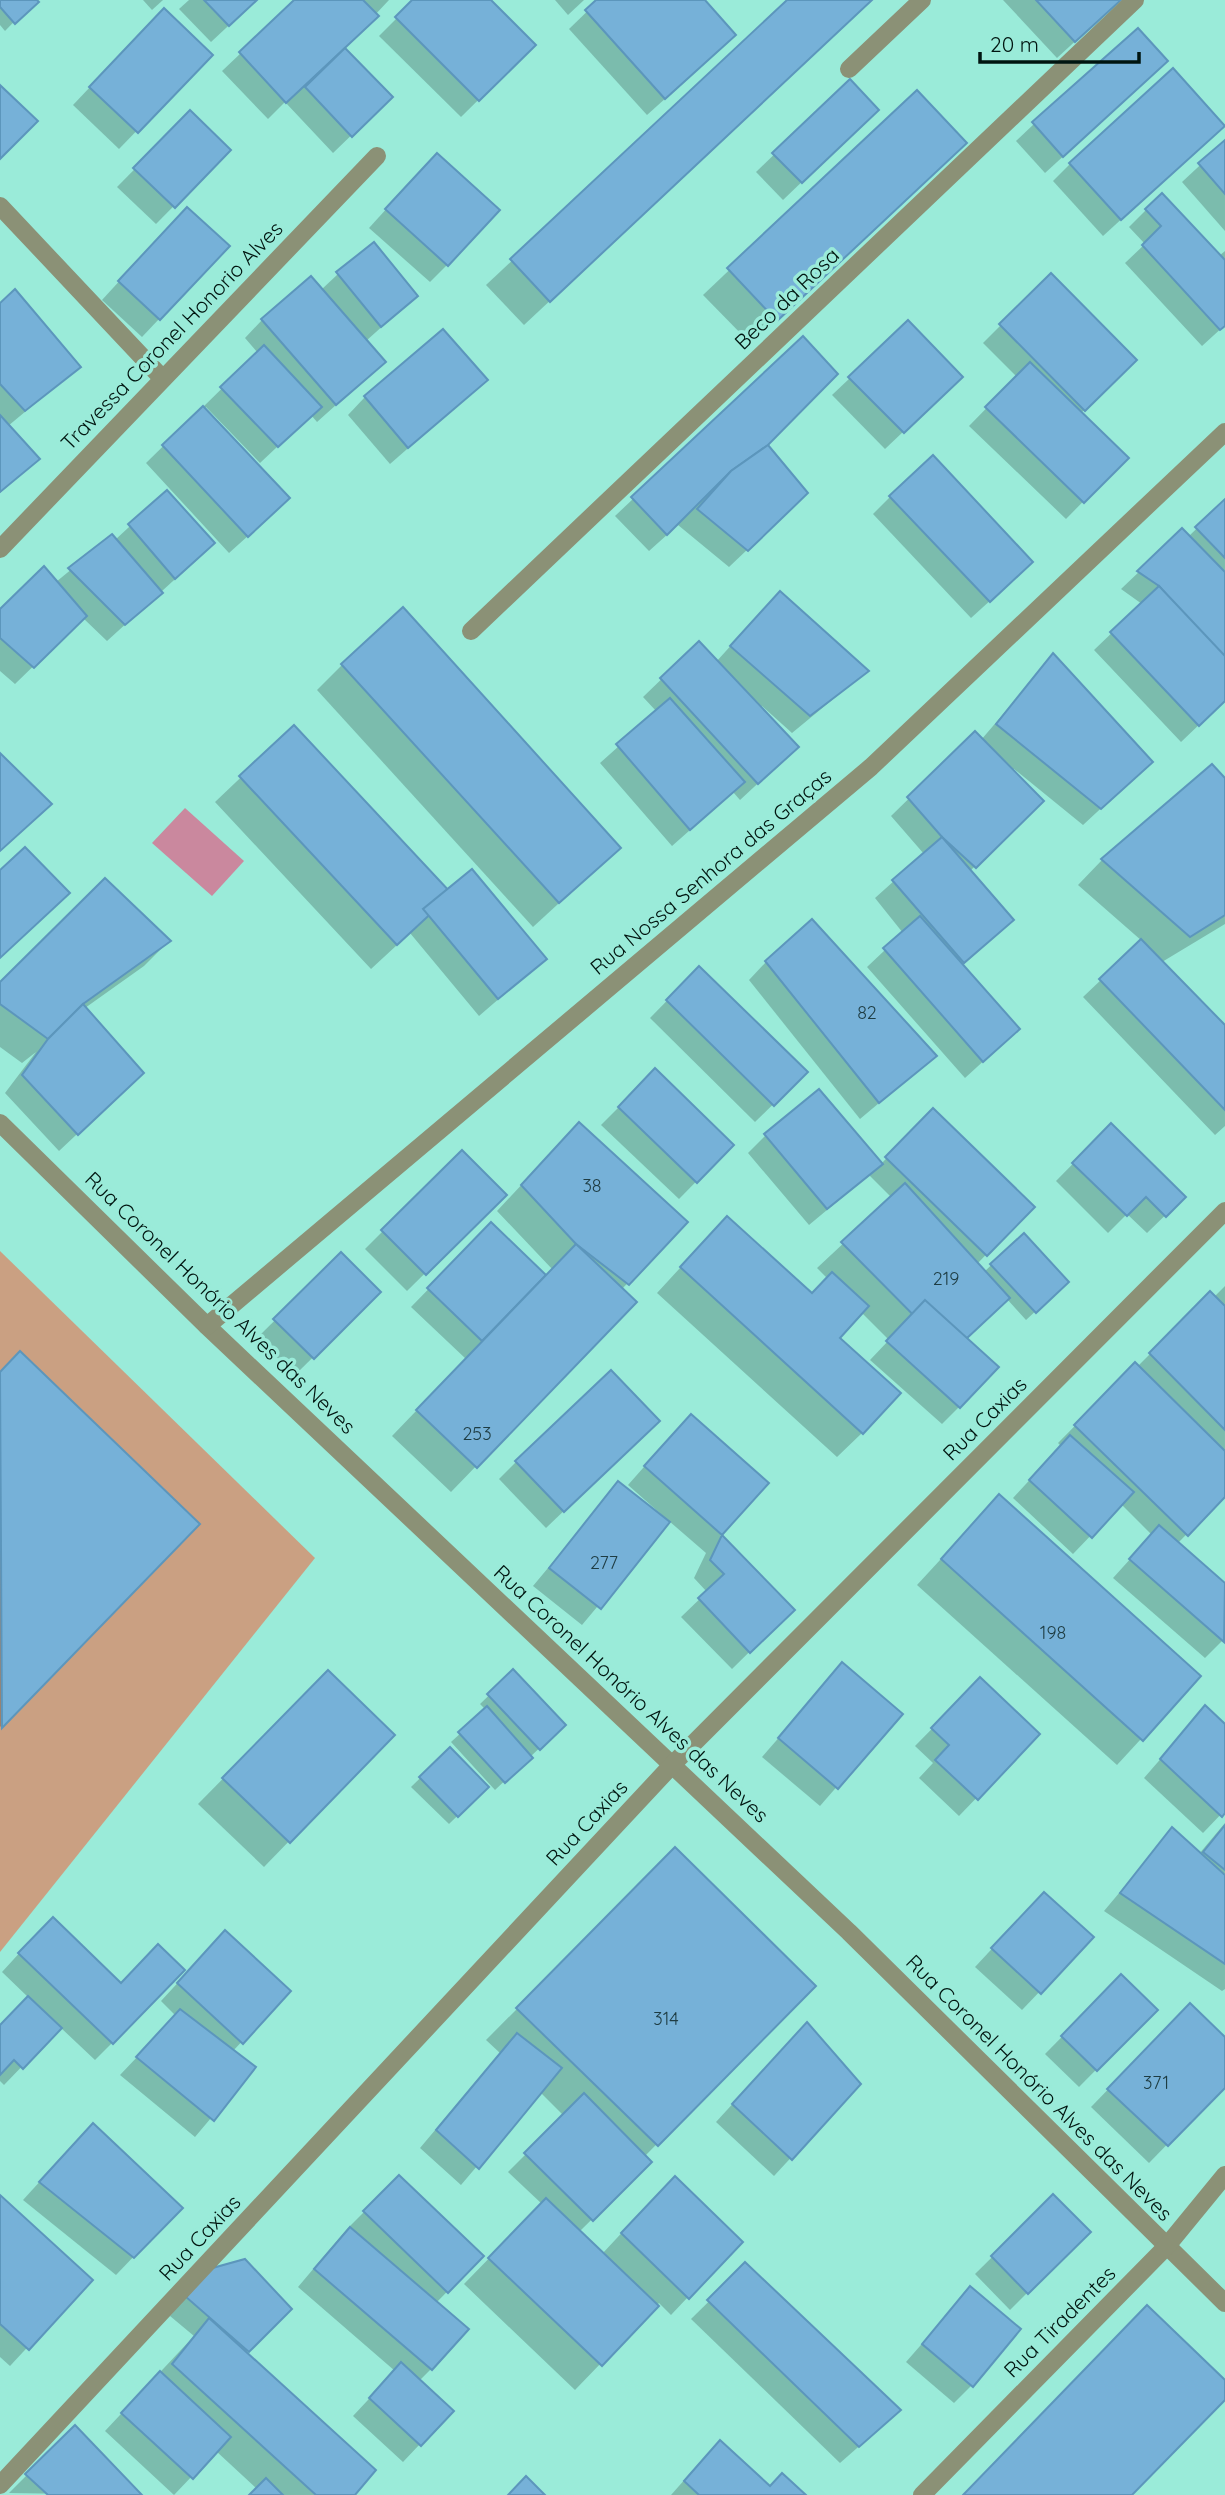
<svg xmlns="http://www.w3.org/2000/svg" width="1225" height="2495" font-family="Quicksand,sans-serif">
<rect width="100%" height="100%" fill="#9aebd9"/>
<path fill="#caa082" d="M0,1251L315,1558L0,1952Z"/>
<path fill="#ca889e" d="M185,808L244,861L212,896L152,843Z"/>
<g fill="#0003">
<path d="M0,0H35L5,31L0,25Z"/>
<path d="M143,0H163L152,10Z"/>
<path d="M189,0H256L211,42L179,9Z"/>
<path d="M297,0H389L343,49L391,97L333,153L285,102L268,119L222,71Z"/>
<path d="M415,0H489L534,45L461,117L379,36Z"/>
<path d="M555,0H584L568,15Z"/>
<path d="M599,0H702L717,52L647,115L569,29Z"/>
<path d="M790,0H872L524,325L486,285Z"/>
<path d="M1003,0H1120L1057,58Z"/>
<path d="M146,28L210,55L119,149L73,105Z"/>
<path d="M1149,78L1045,173L1016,141L1034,124Z"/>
<path d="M850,81L859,127L783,200L756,172Z"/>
<path d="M917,92L940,168L751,344L703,295Z"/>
<path d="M190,113L229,150L156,224L117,187Z"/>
<path d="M1206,142L1103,236L1053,181L1070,164Z"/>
<path d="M1225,142V231L1182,182Z"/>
<path d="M419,173L447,265L430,282L369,228Z"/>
<path d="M1146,210L1219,256L1225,251V325L1202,346L1125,263L1145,244L1129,227Z"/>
<path d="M170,226L228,246L142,337L102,300Z"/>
<path d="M338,274L416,296L366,341L384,362L317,422L311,415L260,463L206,407L204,410L270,516L229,553L146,463L258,353L245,338L262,320L311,278L321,290Z"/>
<path d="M1051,275L1135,360L1080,414L1126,458L1066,519L969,426L1017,377L983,343Z"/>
<path d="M0,305L79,367L8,426L38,459L0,493Z"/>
<path d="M802,339L766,445L788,511L729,567L678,525L649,551L615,516Z"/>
<path d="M850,378L943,394L885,449L832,395Z"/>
<path d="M486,380L390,464L348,415L365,397Z"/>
<path d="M167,492L195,561L107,641L83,618L15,684L0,671V612L56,582L112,536L115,540Z"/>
<path d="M890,497L1014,579L971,618L873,514Z"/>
<path d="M1225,501V700L1181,742L1094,650L1142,604L1121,589L1182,531L1188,537Z"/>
<path d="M763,610L866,672L792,733L762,706L779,764L740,800L733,792L672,846L600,763L657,712L643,697L699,643L716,662Z"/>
<path d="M1053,656L1151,762L1083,825L1014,769L1012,771L1042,801L970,871L1011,920L962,966L1000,1046L965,1078L867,967L903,933L875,898L924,854L891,816L975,734L981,740Z"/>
<path d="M342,665L619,848L533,927L317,690Z"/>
<path d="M294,727L447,892L545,959L479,1016L410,933L371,969L215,802Z"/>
<path d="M1225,780V924L1162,962L1225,1028V1126L1215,1135L1083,997L1142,941L1078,885L1102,860Z"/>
<path d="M169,941L144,966L85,1008L124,1090L59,1151L5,1093L36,1052L22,1063L0,1047V984Z"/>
<path d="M766,962L935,1056L860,1119L749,980Z"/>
<path d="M699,968L806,1072L755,1122L650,1018Z"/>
<path d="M638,1088L732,1145L679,1199L601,1125Z"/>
<path d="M933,1110L1032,1207L977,1264L984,1272L1023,1235L1067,1282L1026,1320L1007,1299L966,1339L959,1407L942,1424L870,1360L889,1340L861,1312L837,1338L862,1433L837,1457L657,1293L703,1243L812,1295L828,1279L817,1268L892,1198L869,1175L809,1225L748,1153L766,1135L881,1164Z"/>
<path d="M1111,1125L1184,1197L1147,1233L1127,1214L1108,1233L1056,1181Z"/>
<path d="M555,1149L686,1222L622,1289L635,1302L451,1492L392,1436L466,1359L411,1307L491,1225L546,1277L553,1270L497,1211Z"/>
<path d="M462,1152L504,1195L407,1291L365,1249Z"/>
<path d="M341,1255L379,1292L295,1375L257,1338Z"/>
<path d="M1225,1286V1495L1178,1543L1225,1585V1638L1205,1658L1113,1578L1152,1535L1121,1504L1073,1554L1013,1498L1061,1446L1058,1443L1135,1365L1137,1367L1210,1294L1214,1297Z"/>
<path d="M20,1354L197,1524L0,1727V1374Z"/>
<path d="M674,1433L766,1483L720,1535L792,1610L732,1669L681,1617L707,1592L694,1578L706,1553L669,1521L582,1625L533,1586L618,1484L660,1517L662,1515L628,1485Z"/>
<path d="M640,1438L546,1528L499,1479L516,1462Z"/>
<path d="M999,1496L1199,1676L1117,1765L917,1585Z"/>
<path d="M842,1665L900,1714L820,1806L762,1757Z"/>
<path d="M328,1672L392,1735L264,1867L198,1804Z"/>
<path d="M513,1672L564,1725L495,1790L451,1742L486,1710L480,1704Z"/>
<path d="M980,1680L1038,1734L959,1816L919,1778L933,1763L915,1746Z"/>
<path d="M1205,1708L1225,1726V1810L1203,1833L1144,1778Z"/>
<path d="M450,1749L487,1787L449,1824L411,1787Z"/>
<path d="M1225,1823V1989L1222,1991L1104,1911L1172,1830L1199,1854Z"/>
<path d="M675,1850L813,1986L644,2157L650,2162L579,2232L602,2254L657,2195L688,2297L671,2315L659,2303L575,2390L464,2284L542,2204L508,2172L564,2116L540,2092L461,2185L420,2148L500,2053L486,2040Z"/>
<path d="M1027,1911L1091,1938L1022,2010L975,1967Z"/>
<path d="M35,1936L112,2043L95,2060L60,2027L4,2085L0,2081V2027L29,1998L2,1972Z"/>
<path d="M208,1950L289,1991L233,2051L254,2067L195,2137L120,2075L176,2016L161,2001Z"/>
<path d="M1121,1977L1155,2010L1079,2087L1045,2054Z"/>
<path d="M1190,2005L1225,2039V2085L1149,2163L1091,2107Z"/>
<path d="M789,2042L859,2084L774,2176L716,2122Z"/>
<path d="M75,2143L180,2208L116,2275L23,2200Z"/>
<path d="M399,2177L481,2257L436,2303L431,2369L419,2381L420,2444L403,2462L353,2416L395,2371L298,2287L347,2229Z"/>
<path d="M1053,2197L1088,2232L1010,2310L975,2274Z"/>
<path d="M0,2198L90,2280L10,2366L0,2357Z"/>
<path d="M746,2265L881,2427L840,2463L691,2319Z"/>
<path d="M192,2289L290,2309L245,2353L353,2495H251L257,2489L216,2451L174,2495L105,2431L194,2336L170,2316Z"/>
<path d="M970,2289L972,2385L954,2403L906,2362Z"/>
<path d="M75,2427L140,2495L9,2493Z"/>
<path d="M702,2460L770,2488L804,2495H671Z"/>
</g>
<g fill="#76b1d8" stroke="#5c96bc" stroke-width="2">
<path d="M0,0H37L39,2L15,24L0,7Z"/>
<path d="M204,0H257L229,26Z"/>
<path d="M294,0H363L379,16L286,103L239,52Z"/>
<path d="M412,0H491L536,45L479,101L395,17Z"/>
<path d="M596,0H705L736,35L665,99L585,10Z"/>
<path d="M787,0H872L550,302L510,259Z"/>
<path d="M1036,0H1121L1075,42Z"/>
<path d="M164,8L213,55L138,133L89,87Z"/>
<path d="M1138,28L1168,61L1063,157L1032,122Z"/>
<path d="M345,48L393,97L352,137L305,87Z"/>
<path d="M1173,68L1225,126L1121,220L1069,163Z"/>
<path d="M850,79L879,110L802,183L772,153Z"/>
<path d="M0,85L38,121L0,159Z"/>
<path d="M917,90L967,143L777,321L727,268Z"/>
<path d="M190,110L231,150L175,208L133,168Z"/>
<path d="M1225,140V194L1198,163Z"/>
<path d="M437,153L500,210L448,266L385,209Z"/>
<path d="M1162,193L1225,260V326L1220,330L1142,245L1161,226L1145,209Z"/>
<path d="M187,207L230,246L160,320L118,281Z"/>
<path d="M374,242L418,296L381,327L336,272Z"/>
<path d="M1051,273L1137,360L1085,411L999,324Z"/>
<path d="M311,276L386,362L336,405L261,319Z"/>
<path d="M15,289L81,367L25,411L0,384V303Z"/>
<path d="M908,320L963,377L904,433L848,377Z"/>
<path d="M443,329L488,380L408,448L364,396Z"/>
<path d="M803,336L838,374L768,445L731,471L667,535L631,497Z"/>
<path d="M264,345L322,407L278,447L220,387Z"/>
<path d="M1030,362L1129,458L1084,503L985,407Z"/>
<path d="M203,406L290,498L248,537L162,445Z"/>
<path d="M0,415L40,459L0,492Z"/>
<path d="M768,445L808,493L748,551L697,509L731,471Z"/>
<path d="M933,455L1033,562L990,602L889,496Z"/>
<path d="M167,490L215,543L175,579L128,524Z"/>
<path d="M1225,499V558L1195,527Z"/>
<path d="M1182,528L1225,572V661L1159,586L1137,571Z"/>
<path d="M112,534L163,593L125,625L68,568Z"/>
<path d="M44,566L87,616L34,668L0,638V609Z"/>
<path d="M1159,586L1225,656V701L1199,726L1110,632Z"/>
<path d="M780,591L869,671L810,716L730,646Z"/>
<path d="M403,607L621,848L559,903L341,664Z"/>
<path d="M699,641L799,747L758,784L660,678Z"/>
<path d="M1053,653L1153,762L1101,809L996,724Z"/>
<path d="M670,698L745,782L690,830L616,744Z"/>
<path d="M294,725L452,894L397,945L239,776Z"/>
<path d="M975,731L1044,801L976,868L942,837L907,797Z"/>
<path d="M0,753L52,804L0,851Z"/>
<path d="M1212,764L1225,778V915L1190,937L1101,859Z"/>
<path d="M942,837L1014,920L964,963L892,880Z"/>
<path d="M25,847L70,893L0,958V870Z"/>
<path d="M472,869L547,959L498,999L423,909Z"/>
<path d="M105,878L171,941L83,1004L48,1039L0,1004V982Z"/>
<path d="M920,916L1020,1029L983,1062L883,948Z"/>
<path d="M812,919L937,1056L879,1103L765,961Z"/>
<path d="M1141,939L1225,1025V1110L1099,979Z"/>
<path d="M699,966L808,1072L774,1106L666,1000Z"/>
<path d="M83,1004L144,1073L78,1135L22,1075L48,1039Z"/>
<path d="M655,1068L734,1145L697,1183L618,1107Z"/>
<path d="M819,1089L883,1164L827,1209L764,1134Z"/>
<path d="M933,1108L1035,1207L987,1256L885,1157Z"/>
<path d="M579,1122L688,1222L629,1285L576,1244L521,1185Z"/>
<path d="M1111,1123L1186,1197L1166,1217L1146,1197L1127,1216L1072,1163Z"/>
<path d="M462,1150L507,1195L426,1275L381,1230Z"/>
<path d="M905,1183L1010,1298L951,1353L841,1242Z"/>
<path d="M727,1216L812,1293L832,1272L869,1306L840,1338L901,1393L863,1434L680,1267Z"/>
<path d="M491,1222L546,1275L482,1341L427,1288Z"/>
<path d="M1024,1233L1069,1282L1036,1313L990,1264Z"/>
<path d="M576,1244L637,1302L477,1468L416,1410Z"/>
<path d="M341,1252L381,1292L314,1359L273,1319Z"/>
<path d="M1210,1291L1225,1306V1430L1149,1353Z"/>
<path d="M925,1300L999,1367L960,1408L886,1341Z"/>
<path d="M20,1351L200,1524L2,1728L0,1372Z"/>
<path d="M1135,1362L1225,1451V1497L1188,1536L1074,1425Z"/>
<path d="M611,1370L660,1421L564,1512L515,1461Z"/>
<path d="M691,1414L769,1483L722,1535L644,1466Z"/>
<path d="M1070,1435L1134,1492L1092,1538L1029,1480Z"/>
<path d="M618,1481L670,1522L601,1609L549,1568Z"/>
<path d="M999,1494L1201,1676L1143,1741L941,1559Z"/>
<path d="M1159,1525L1225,1583L1224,1642L1129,1559Z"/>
<path d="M722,1535L795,1610L750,1653L698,1598L724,1574L710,1560Z"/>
<path d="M842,1662L903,1714L838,1789L778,1738Z"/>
<path d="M513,1669L566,1725L540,1750L487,1694Z"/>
<path d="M328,1670L395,1735L290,1843L222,1778Z"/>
<path d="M980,1677L1040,1734L978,1800L935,1760L949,1745L931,1728Z"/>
<path d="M1205,1705L1225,1724V1813L1222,1817L1160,1759Z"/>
<path d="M487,1706L533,1758L505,1783L458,1732Z"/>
<path d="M450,1747L489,1787L458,1817L419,1777Z"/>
<path d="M1225,1825V1870L1203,1852Z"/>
<path d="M1172,1827L1225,1875V1964L1120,1893Z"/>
<path d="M675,1847L816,1986L658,2146L516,2008Z"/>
<path d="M1044,1892L1094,1937L1041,1994L991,1948Z"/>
<path d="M53,1917L121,1983L158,1944L185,1970L113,2044L18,1953Z"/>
<path d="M225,1930L291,1991L243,2044L177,1983Z"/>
<path d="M1121,1974L1158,2010L1097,2071L1061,2036Z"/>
<path d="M28,1996L62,2028L23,2069L14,2060L0,2075V2025Z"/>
<path d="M1190,2003L1225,2037V2088L1168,2146L1107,2089Z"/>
<path d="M180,2009L256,2067L214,2121L136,2057Z"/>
<path d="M807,2022L861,2084L792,2160L732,2104Z"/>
<path d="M517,2033L562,2068L479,2169L436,2130Z"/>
<path d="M584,2093L652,2162L593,2221L524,2153Z"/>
<path d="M93,2123L183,2208L134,2258L39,2182Z"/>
<path d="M399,2175L484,2256L448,2293L363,2211Z"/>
<path d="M675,2176L743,2242L689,2299L621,2233Z"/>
<path d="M1053,2194L1091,2232L1028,2294L991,2256Z"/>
<path d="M0,2195L93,2280L29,2350L0,2324Z"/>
<path d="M546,2198L659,2306L602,2366L488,2258Z"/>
<path d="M350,2227L469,2329L432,2370L314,2269Z"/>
<path d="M245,2259L292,2309L249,2352L186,2297L209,2269Z"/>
<path d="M745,2262L901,2410L859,2447L707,2300Z"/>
<path d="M970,2286L1021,2329L973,2387L922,2344Z"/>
<path d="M1147,2305L1225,2380V2400L1132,2495H963Z"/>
<path d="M209,2318L376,2470L355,2495H316L172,2364Z"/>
<path d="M401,2362L454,2411L421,2446L369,2398Z"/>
<path d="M160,2371L231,2437L193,2479L121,2413Z"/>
<path d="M75,2425L142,2495H48L25,2474Z"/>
<path d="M720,2440L770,2486L782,2473L806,2495H699L684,2481Z"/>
<path d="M526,2476L545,2495H508Z"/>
<path d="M266,2478L283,2495H249Z"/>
</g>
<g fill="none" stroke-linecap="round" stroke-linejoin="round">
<path stroke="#8b9176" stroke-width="18" d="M471,631L1135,0"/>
<g stroke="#8b9176" stroke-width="18">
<path d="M849,69L922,0"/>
<path d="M0,206L162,378"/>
<path d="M0,549L377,156"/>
<path d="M0,1123L207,1326L849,1932L1225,2303"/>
<path d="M207,1326L871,767L1225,432"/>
<path d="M0,2485L673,1764L1225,1211"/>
<path d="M922,2495L1166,2247L1225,2175"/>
</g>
</g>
<g text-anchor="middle" stroke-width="7" stroke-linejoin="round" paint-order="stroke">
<g font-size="18" fill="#1e3c42">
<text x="867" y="1019">82</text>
<text x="592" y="1192">38</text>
<text x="946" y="1285">219</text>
<text x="477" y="1440">253</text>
<text x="604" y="1569">277</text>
<text x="1053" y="1639">198</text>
<text x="666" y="2025">314</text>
<text x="1156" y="2089">371</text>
</g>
<g font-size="21" fill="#001510" stroke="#9aebd9">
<text transform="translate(787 299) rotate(-44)" y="7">Beco da Rosa</text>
<text transform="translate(172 336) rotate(-46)" y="7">Travessa Coronel Honorio Alves</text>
<text transform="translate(711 872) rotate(-40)" y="7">Rua Nossa Senhora das Graças</text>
<text transform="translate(220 1303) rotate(44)" y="7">Rua Coronel Honório Alves das Neves</text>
<text transform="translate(985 1419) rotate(-45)" y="7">Rua Caxias</text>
<text transform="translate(631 1694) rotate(43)" y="7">Rua Coronel Honório Alves das Neves</text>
<text transform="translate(587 1823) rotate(-47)" y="7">Rua Caxias</text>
<text transform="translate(1039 2088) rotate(45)" y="7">Rua Coronel Honório Alves das Neves</text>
<text transform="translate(200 2238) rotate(-47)" y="7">Rua Caxias</text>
<text transform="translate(1060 2322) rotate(-45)" y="7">Rua Tiradentes</text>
</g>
</g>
<path d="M980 52v10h159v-10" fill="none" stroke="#001510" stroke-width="3.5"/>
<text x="990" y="52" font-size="21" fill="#001510" stroke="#9aebd9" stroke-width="5" paint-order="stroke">20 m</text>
</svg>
